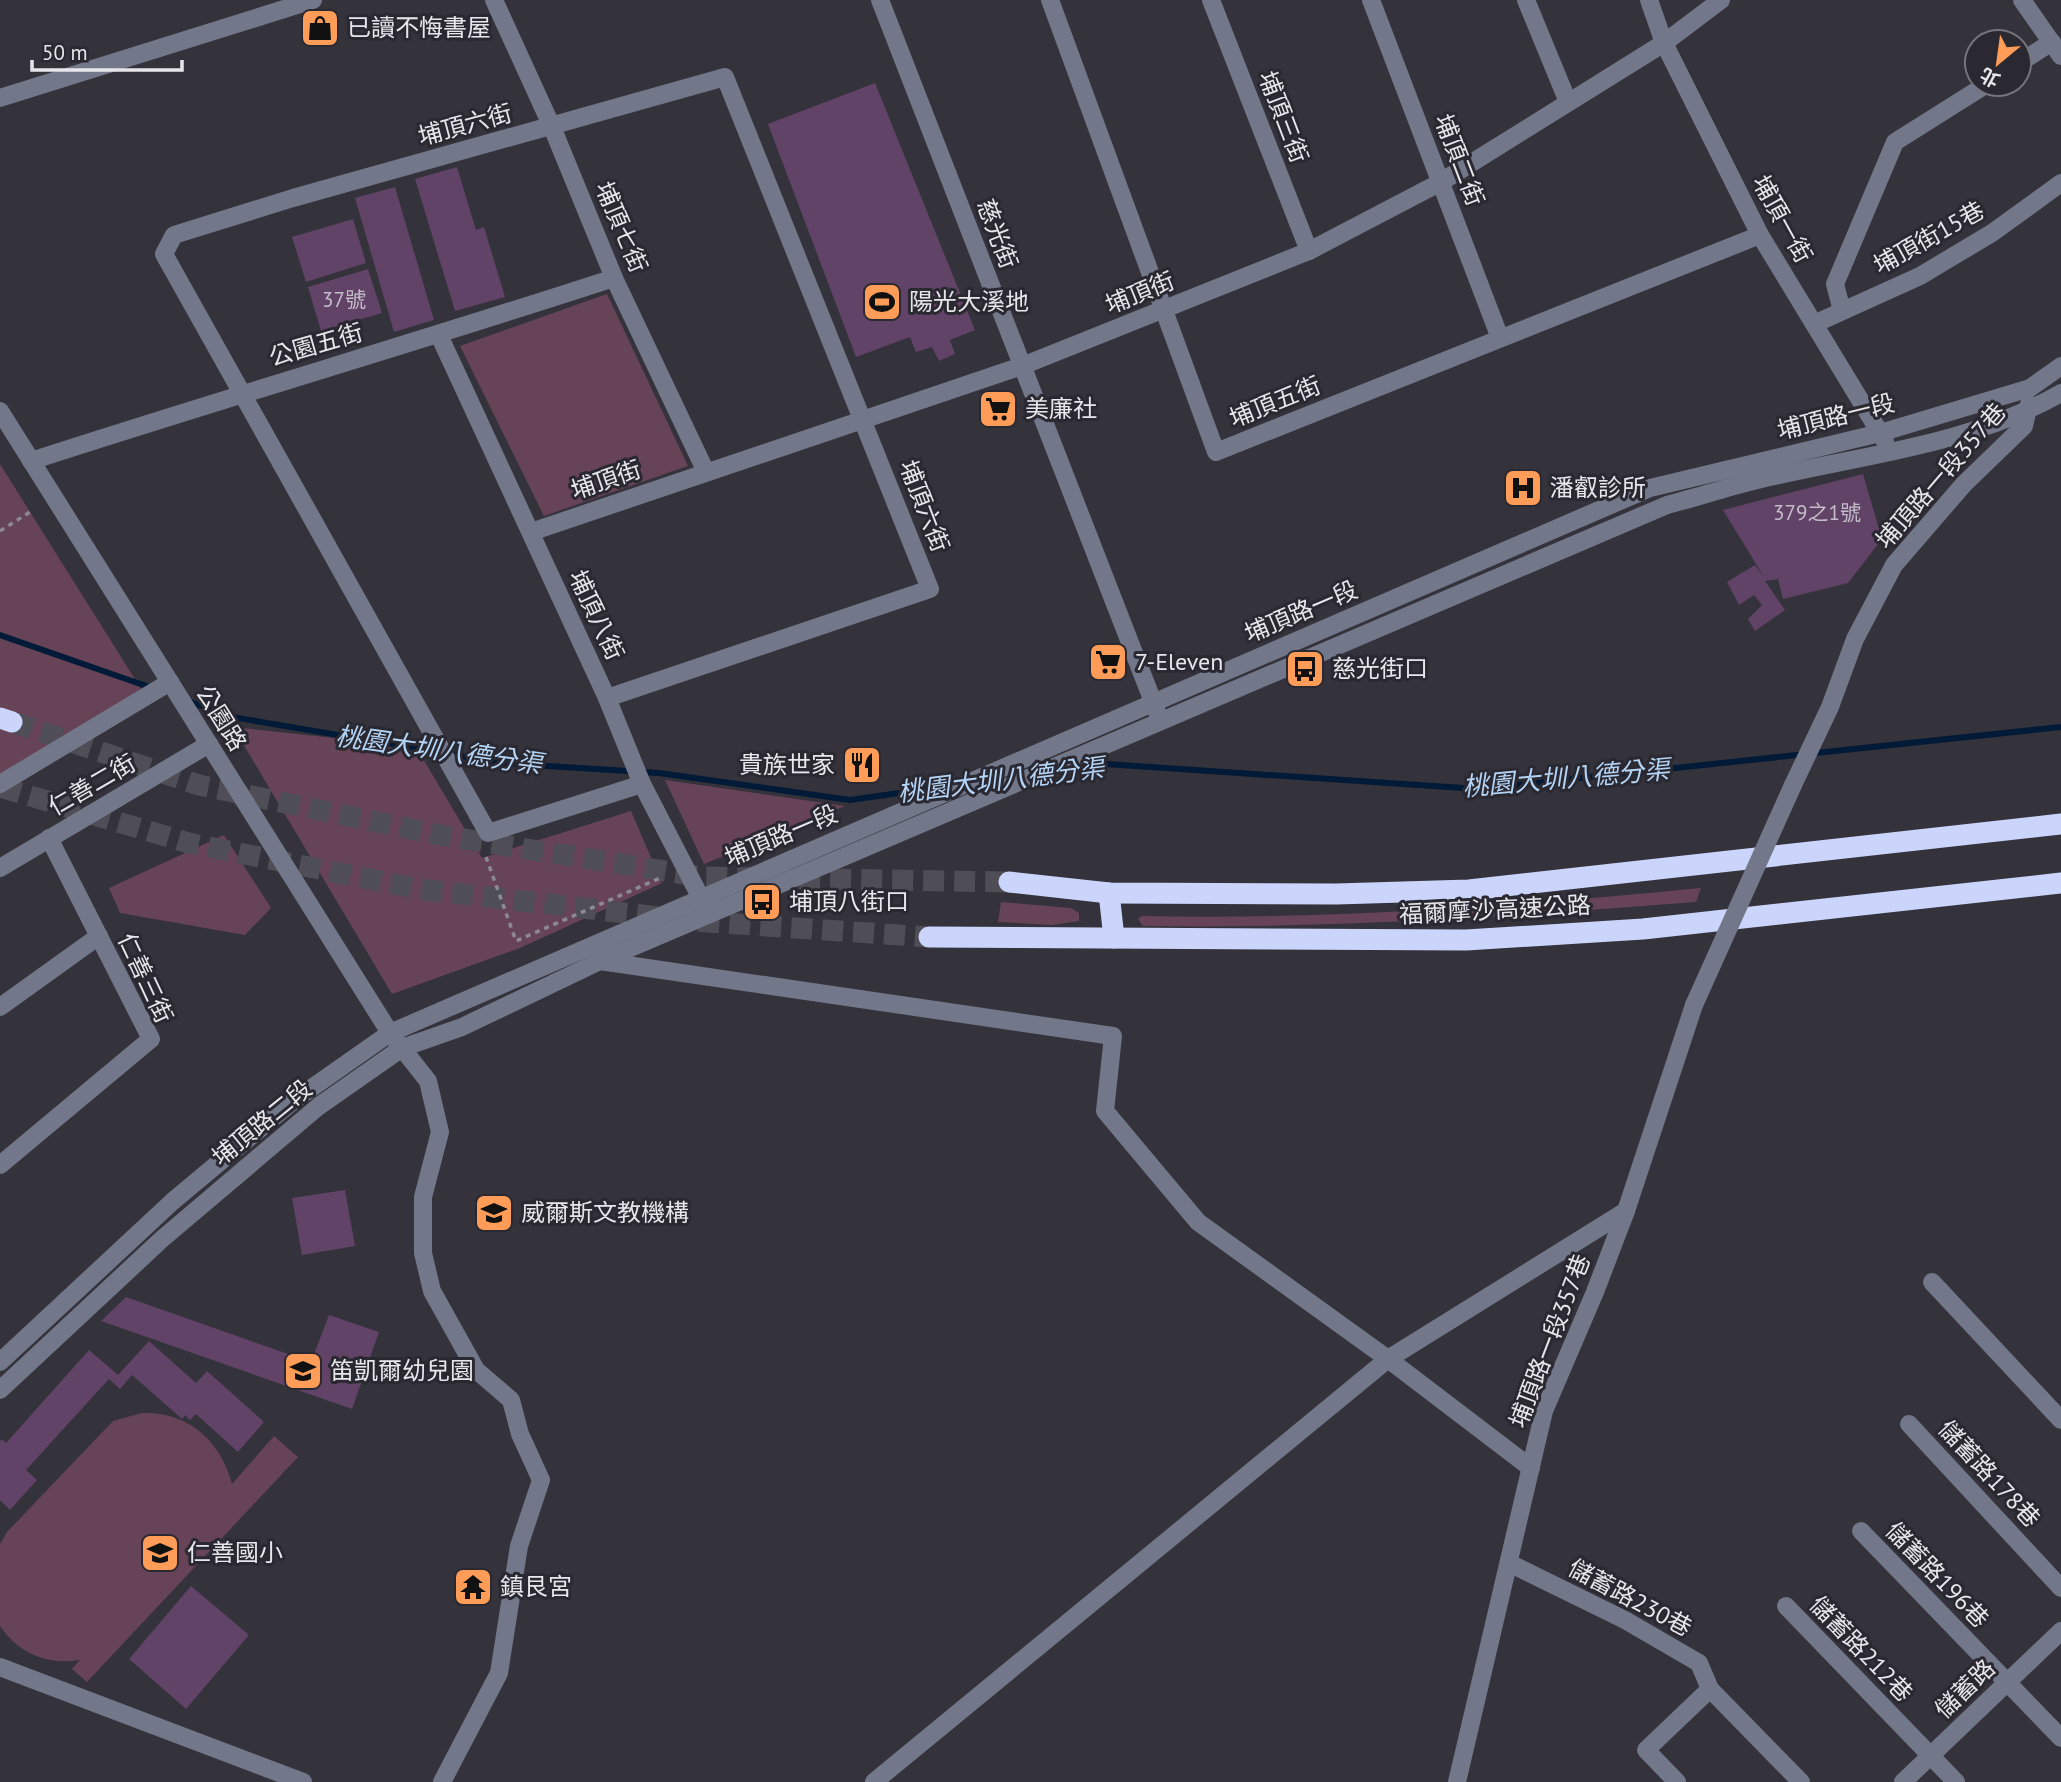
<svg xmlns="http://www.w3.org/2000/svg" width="2061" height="1782" font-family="'PT Sans','Noto Sans TC',sans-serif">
<rect width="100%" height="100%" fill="#34323a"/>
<g fill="#674358">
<path d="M607,294L688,466L544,516L460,346Z"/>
<path d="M0,464L143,692L0,776Z"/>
<path d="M233,727L416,747L482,858L631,811L662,883L520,948L392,994Z"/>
<path d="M665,780L845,806L704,864Z"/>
<path d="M224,835L271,908L245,935L120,913L109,888Z"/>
<path d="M1701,888L1696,902C1511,916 1328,929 1143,926L1138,919L1142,916C1329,920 1515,906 1701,888Z"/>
<path d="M1001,902L1071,908L1079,913V921L1052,925L998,922Z"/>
<path d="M142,1413C189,1411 221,1442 232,1484L274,1436L298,1457L87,1682L72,1669L80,1660C47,1665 19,1654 0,1626V1544L7,1532L113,1421Z"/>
</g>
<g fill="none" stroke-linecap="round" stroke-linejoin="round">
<g stroke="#001a37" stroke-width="6">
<path d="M0,635L152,688"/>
<path d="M188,701L232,717L438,752"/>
<path d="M449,754L501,763L659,773L850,800L941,787"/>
<path d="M1067,770L1106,764L1478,789L2061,727"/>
</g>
</g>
<g fill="#604366">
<path d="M875,83L975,330L950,340L955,354L939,361L932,347L916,352L910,337L856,357L768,124Z"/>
<path d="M457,167L476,230L484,227L505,297L455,311L415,179Z"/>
<path d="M395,187L434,320L394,332L355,198Z"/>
<path d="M353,219L366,263L306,282L292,237Z"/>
<path d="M368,269L382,313L321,331L308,287Z"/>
<path d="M1863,474L1882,539L1848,583L1783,599L1778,579L1765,581L1785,610L1755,631L1748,619L1762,605L1754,595L1739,605L1727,582L1755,565L1764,577L1723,510Z"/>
<path d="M345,1190L355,1246L302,1255L292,1198Z"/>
<path d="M126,1297L311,1362L329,1315L379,1332L352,1409L101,1321Z"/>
<path d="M149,1341L196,1383L207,1371L264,1422L238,1452L196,1414L190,1420L185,1415L182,1419L132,1375L120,1389L109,1379L26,1470L37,1480L10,1510L0,1500V1441L2,1439L6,1443L89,1350L118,1375Z"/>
<path d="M456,1578L491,1582L488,1597L454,1592Z"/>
<path d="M191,1586L249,1635L186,1709L129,1659Z"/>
</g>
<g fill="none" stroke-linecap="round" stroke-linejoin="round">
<g stroke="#4f4d55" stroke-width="21" stroke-dasharray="21 10" stroke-linecap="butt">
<path d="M12,722L199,785L439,835L703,877L1009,882"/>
<path d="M0,787L189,843L419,889L693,921L929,937"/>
</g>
<g stroke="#8c8a91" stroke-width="3.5" stroke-dasharray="5 5" stroke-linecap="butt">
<path d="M0,531L30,512"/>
<path d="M486,857L516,941L660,878"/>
</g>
<g stroke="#72778a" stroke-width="18">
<path d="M494,0L552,127L614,278L706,472"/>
<path d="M880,0L1157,712"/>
<path d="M1050,0L1216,452L1760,235"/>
<path d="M1211,0L1309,251"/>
<path d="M1371,0L1500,338"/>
<path d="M1526,0L1568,102"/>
<path d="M1649,0L1664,43L1760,235L1885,441"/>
<path d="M2022,0L2061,56"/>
<path d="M2019,63L2052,42"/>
<path d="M0,98L313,0"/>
<path d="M1842,311L1835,284L1895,142L1987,84"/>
<path d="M1814,324L1920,276L1992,233L2061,183"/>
<path d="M439,335L607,698L642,784L705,906"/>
<path d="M0,411L390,1033L428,1081L440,1132L423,1197V1253L432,1291L476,1370L511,1400L520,1434L541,1480L519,1546L499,1673L442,1782"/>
<path d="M31,461C225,398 421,341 614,278"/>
<path d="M531,532L1022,366L1309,251L1441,182L1664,43L1721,0"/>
<path d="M607,698L930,589L725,77L293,198L174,235L164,254L488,833L642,784"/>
<path d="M0,784L170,682"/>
<path d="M1793,785L1830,707L1855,639L1894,565L1964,484L2024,426L2029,404"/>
<path d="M0,868L209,744"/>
<path d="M600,961L1113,1036L1105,1111L1198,1222L1388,1359L1531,1468"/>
<path d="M0,1007L99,936"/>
<path d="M0,1165L151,1039L49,838"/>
<path d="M1932,1282L2061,1420"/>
<path d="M0,1362L173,1201L293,1101L390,1033L1650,488L1880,433L2030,388L2061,366"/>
<path d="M0,1390L162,1239L319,1106L402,1048L462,1027L600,961L1667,505C1694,498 1722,489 1749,482C1852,456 1967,447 2061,393"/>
<path d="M1909,1424L2061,1588"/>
<path d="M1861,1531L2061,1738"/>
<path d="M1509,1563L1625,1620L1699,1663L1710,1689L1801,1782"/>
<path d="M1786,1606L1956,1782"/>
<path d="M0,1667L303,1782"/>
<path d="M874,1782L1388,1359L1626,1211"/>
<path d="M1457,1782L1544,1411L1595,1292L1626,1211L1694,1005"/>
<path d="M1677,1782L1646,1750L1710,1689"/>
<path d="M1903,1782L2061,1631"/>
</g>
<g stroke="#cbd5fc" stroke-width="21">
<path d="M0,718L12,722"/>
<path d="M1009,882L1109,893L1336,894L1469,890L2061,824"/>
<path d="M1109,893L1114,938"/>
<path d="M929,937L1466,940L1643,929L2061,883"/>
</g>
<path stroke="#72778a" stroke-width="18" d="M1694,1005L1793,785"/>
</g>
<defs>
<symbol id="shop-square" viewBox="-11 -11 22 22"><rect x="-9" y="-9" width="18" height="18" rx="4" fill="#fe9c58" stroke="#2a2830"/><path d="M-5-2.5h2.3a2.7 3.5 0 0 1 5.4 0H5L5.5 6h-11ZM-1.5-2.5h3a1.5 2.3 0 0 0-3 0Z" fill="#111"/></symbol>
<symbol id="stadium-square" viewBox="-11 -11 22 22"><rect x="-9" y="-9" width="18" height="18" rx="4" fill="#fe9c58" stroke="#2a2830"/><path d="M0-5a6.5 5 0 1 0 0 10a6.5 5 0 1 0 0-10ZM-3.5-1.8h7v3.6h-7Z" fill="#111"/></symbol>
<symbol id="supermarket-square" viewBox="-11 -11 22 22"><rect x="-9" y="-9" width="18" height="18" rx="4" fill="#fe9c58" stroke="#2a2830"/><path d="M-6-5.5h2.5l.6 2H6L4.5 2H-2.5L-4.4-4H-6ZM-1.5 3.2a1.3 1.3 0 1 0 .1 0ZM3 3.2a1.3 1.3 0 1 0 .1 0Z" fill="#111"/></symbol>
<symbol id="hospital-square" viewBox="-11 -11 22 22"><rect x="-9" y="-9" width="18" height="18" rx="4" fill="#fe9c58" stroke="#2a2830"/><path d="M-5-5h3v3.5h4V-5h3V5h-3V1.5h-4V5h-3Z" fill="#111"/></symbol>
<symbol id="bus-square" viewBox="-11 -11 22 22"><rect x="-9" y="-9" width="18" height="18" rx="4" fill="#fe9c58" stroke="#2a2830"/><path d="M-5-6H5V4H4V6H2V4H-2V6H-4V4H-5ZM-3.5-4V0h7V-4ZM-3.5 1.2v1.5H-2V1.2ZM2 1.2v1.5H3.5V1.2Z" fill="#111"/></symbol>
<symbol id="restaurant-square" viewBox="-11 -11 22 22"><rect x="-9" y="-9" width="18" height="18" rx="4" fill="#fe9c58" stroke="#2a2830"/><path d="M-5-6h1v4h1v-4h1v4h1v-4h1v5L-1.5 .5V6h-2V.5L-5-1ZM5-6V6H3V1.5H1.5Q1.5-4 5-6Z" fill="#111"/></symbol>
<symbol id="school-square" viewBox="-11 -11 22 22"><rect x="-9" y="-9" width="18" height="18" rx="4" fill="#fe9c58" stroke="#2a2830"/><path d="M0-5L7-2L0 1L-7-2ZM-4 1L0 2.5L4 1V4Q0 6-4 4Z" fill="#111"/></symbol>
<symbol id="temple-square" viewBox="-11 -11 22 22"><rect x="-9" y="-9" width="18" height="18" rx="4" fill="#fe9c58" stroke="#2a2830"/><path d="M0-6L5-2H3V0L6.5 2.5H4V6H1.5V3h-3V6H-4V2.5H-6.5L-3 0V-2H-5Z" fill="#111"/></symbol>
</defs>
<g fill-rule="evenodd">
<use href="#shop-square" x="298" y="6" width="44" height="44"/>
<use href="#stadium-square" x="860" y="280" width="44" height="44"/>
<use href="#supermarket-square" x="976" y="387" width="44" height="44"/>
<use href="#hospital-square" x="1501" y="466" width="44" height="44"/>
<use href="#supermarket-square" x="1086" y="640" width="44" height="44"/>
<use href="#bus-square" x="1283" y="647" width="44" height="44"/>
<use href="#restaurant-square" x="840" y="743" width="44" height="44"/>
<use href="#bus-square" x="740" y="880" width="44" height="44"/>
<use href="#school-square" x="472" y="1191" width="44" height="44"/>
<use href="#school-square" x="281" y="1349" width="44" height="44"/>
<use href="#school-square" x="138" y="1531" width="44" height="44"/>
<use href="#temple-square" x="451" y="1565" width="44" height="44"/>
</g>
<g text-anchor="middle" stroke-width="6" stroke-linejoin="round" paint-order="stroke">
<g font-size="21" fill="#c5bdca">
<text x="344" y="307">37號</text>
<text x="1817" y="520">379之1號</text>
</g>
<g font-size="24" fill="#e7e6eb" stroke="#2a2830" text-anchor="start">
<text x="347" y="36">已讀不悔書屋</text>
<text x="909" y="310">陽光大溪地</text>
<text x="1025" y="417">美廉社</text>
<text x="1550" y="496">潘叡診所</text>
<text x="1135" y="670">7-Eleven</text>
<text x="1332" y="677">慈光街口</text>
<text x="835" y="773" text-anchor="end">貴族世家</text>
<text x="789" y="910">埔頂八街口</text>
<text x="521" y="1221">威爾斯文教機構</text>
<text x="330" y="1379">笛凱爾幼兒園</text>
<text x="187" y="1561">仁善國小</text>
<text x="500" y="1595">鎮艮宮</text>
</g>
<g font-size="24" fill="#e7e6eb" stroke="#2a2830">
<text transform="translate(1283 117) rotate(69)" y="8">埔頂三街</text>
<text transform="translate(465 125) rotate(-15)" y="8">埔頂六街</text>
<text transform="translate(1459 160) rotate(69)" y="8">埔頂二街</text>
<text transform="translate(1782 219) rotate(61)" y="8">埔頂一街</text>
<text transform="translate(621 227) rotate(67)" y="8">埔頂七街</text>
<text transform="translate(997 234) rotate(69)" y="8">慈光街</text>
<text transform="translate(1929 238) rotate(-29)" y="8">埔頂街15巷</text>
<text transform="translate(1140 293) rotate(-22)" y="8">埔頂街</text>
<text transform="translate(316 345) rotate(-16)" y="8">公園五街</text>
<text transform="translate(1275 402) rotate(-22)" y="8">埔頂五街</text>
<text transform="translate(1836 417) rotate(-14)" y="8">埔頂路一段</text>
<text transform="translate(1941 476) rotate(-49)" y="8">埔頂路一段357巷</text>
<text transform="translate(606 480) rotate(-19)" y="8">埔頂街</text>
<text transform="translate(924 506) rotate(69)" y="8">埔頂六街</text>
<text transform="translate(1301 612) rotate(-23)" y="8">埔頂路一段</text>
<text transform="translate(596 615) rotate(65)" y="8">埔頂八街</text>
<text transform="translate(221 718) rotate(58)" y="8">公園路</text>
<text transform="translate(92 785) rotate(-30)" y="8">仁善二街</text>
<text transform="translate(781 836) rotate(-23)" y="8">埔頂路一段</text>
<text transform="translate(1495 910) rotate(-3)" y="8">福爾摩沙高速公路</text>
<text transform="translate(145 978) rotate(65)" y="8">仁善三街</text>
<text transform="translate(262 1123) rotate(-39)" y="8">埔頂路二段</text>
<text transform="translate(1550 1341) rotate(-69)" y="8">埔頂路一段357巷</text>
<text transform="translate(1989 1474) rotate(47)" y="8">儲蓄路178巷</text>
<text transform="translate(1937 1575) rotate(46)" y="8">儲蓄路196巷</text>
<text transform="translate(1630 1598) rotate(28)" y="8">儲蓄路230巷</text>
<text transform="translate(1861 1649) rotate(46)" y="8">儲蓄路212巷</text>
<text transform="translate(1965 1689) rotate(-44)" y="8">儲蓄路</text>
</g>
<g font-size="26" font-style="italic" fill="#b4d4f6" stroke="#2a2830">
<text transform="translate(439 750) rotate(8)" y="9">桃園大圳八德分渠</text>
<text transform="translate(1566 778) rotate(-5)" y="9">桃園大圳八德分渠</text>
<text transform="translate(1001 780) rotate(-7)" y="9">桃園大圳八德分渠</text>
</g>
</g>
<g transform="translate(1998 63) rotate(209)"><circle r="33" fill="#2a2830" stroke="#76747b" stroke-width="2"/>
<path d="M0-5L12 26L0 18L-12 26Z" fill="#fe9c58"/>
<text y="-10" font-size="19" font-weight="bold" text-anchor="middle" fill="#e7e6eb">北</text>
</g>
<path d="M32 60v10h150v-10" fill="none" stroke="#e7e6eb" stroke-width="3.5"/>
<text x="42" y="60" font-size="21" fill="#e7e6eb" stroke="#2a2830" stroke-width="5" paint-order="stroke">50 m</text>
</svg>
